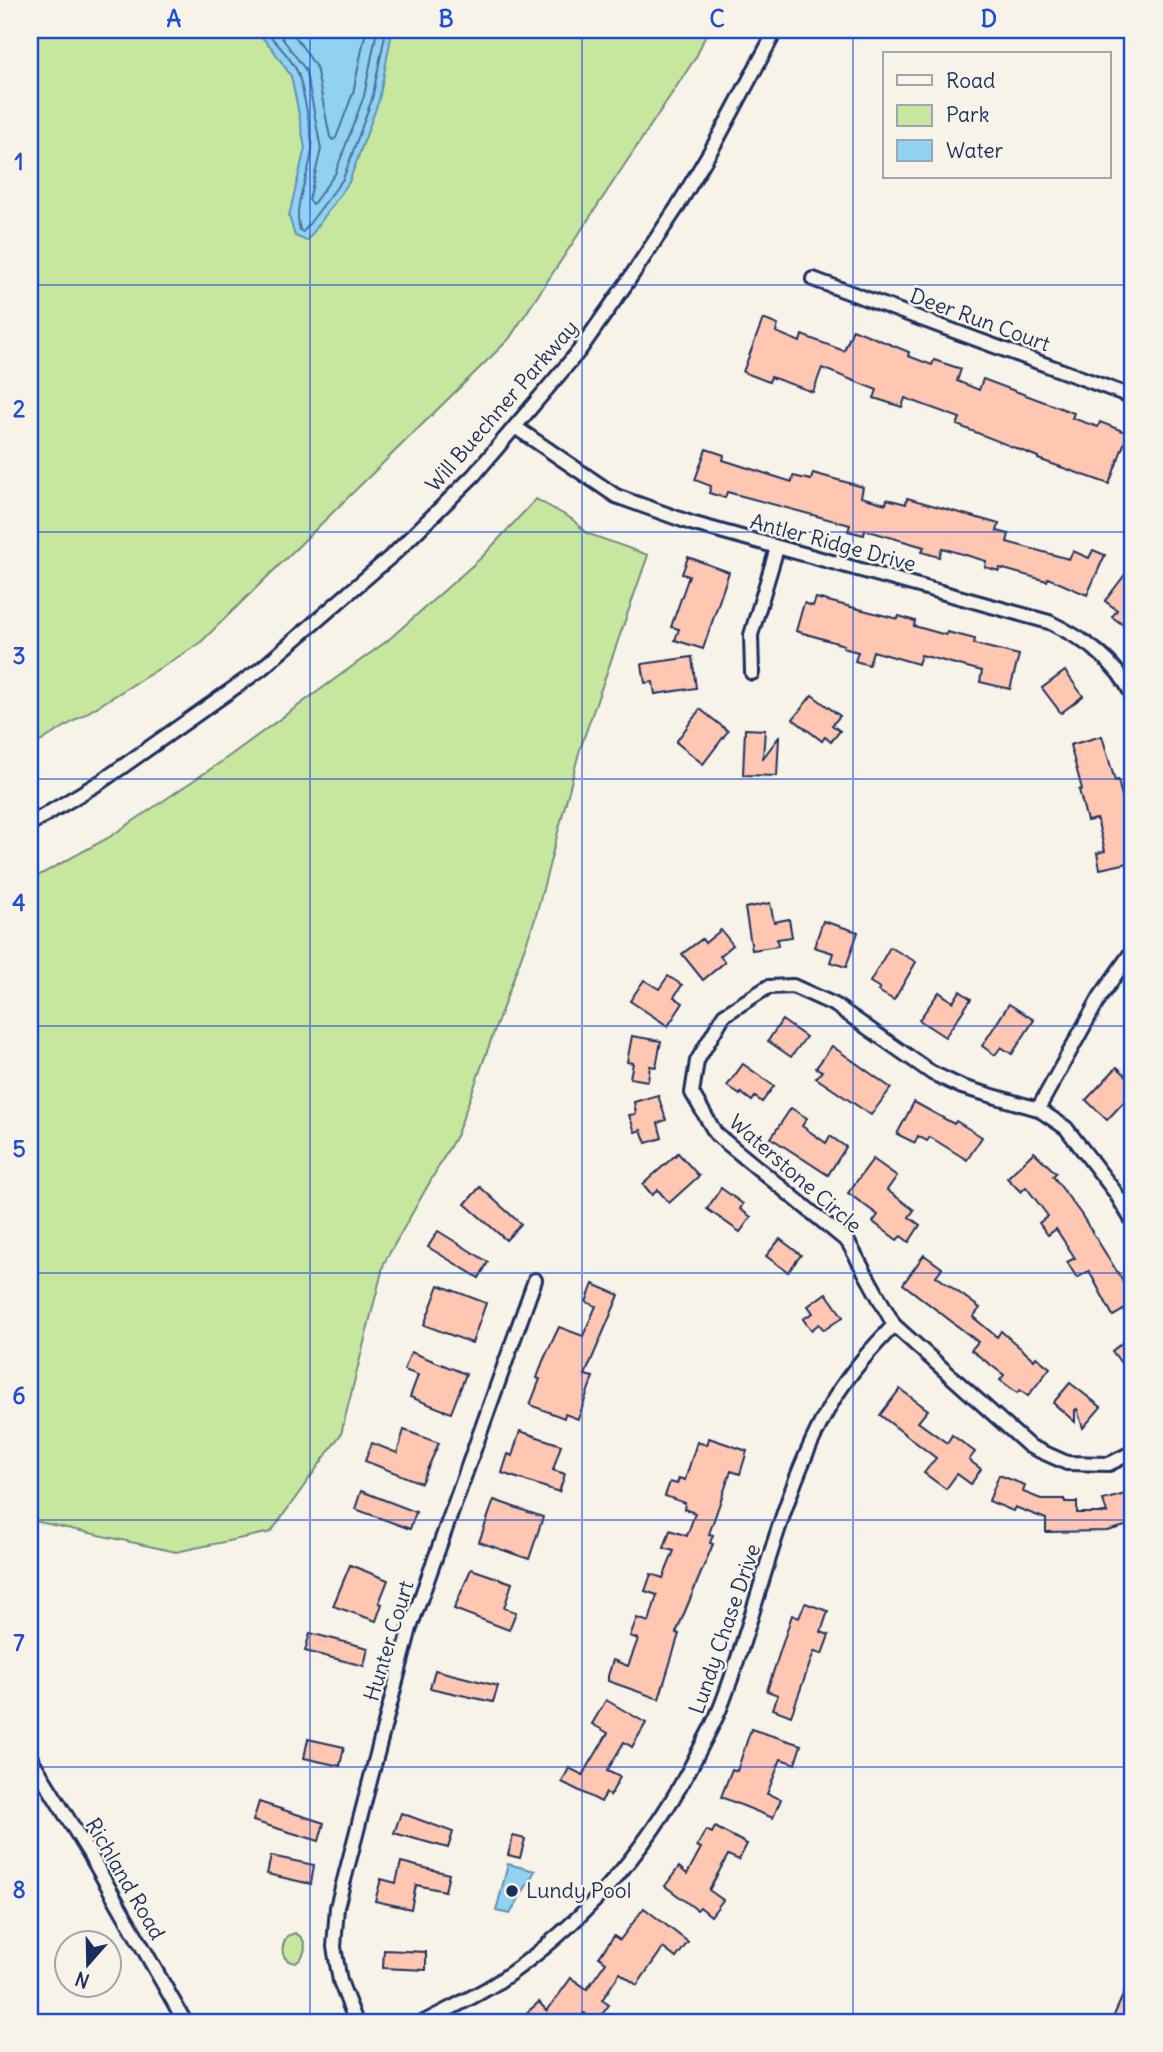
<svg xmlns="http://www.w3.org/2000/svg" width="1163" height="2052" font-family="Delius,sans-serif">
<rect width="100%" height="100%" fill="#f7f3e8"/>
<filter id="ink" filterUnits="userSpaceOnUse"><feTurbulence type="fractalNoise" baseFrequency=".0143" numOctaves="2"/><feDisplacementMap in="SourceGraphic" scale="14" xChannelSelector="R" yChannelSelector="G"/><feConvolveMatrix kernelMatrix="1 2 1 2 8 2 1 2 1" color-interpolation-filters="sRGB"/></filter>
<g filter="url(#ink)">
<g fill="#c7e79f" stroke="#718b7e" stroke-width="2">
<path d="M30,30H708L696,57L509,339L199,644L30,748Z"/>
<path d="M536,499L572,519L586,533L648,555L580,749L535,919L457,1134L384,1263L341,1434L271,1532L176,1552L30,1520V880L108,838L221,762L387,641L482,557Z"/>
<path d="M295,1933C309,1940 307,1954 296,1963C280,1961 280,1948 287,1936Z"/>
</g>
<g fill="#91d2f3" stroke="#6291b7" stroke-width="2">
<path d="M255,30H395L392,32L379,100L349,182L307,241L295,236L289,216L305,148L297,104L291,76L271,47Z"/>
<path d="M508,1864L535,1871L510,1914L496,1911Z"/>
</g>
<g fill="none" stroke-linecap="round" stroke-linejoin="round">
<g stroke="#4a709a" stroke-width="2">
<path d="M264,30C276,42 291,58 298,73C302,85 313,138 312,149C310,177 292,202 300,230L303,232L343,179L372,99L386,30"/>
<path d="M276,30L305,69L312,101L321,149L309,200L313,204L335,174L364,96L377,30"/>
<path d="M291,30L316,67L330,137L333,140L336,138L353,93L366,30"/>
</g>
</g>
<g fill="#ffc7b2" stroke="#1b2f5e" stroke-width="2">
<path d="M763,319L778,325L776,332L800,342L802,335L844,351L853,329L909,352L908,356L932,365L934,360L961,369L957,381L979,390L983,379L1074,413L1072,418L1098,427L1100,422L1128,433L1109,484L1038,459V457L957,425L960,418L905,398L902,407L874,398L877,390L822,368L813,392L771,377L769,382L743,372Z"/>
<path d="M706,449L724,455L723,460L792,482L793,476L811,480L813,473L863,487L861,497L886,504L887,499L906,504L907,498L999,524L997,531L1009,534L1007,542L1069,559L1073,551L1089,558L1093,550L1105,555L1087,595L1048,578L1047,581L1000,568L999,571L985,567L986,561L942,548L939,557L922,552L924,547L865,530L864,535L848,531L850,525L727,492L725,498L709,493L711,486L695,480Z"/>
<path d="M688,557L729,572L703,649L675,640L679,629L671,627L689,576L682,574Z"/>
<path d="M1133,564V618L1126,627L1112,617L1117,610L1105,601Z"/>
<path d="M816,598L898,619L899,616L915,621L914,626L946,635L947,632L975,639L974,644L1019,655L1010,689L980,682L982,671L921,655L918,664L873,651L869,665L855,661L858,652L843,648L844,645L796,631L804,603L813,606Z"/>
<path d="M692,657L696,688L655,694L653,682L645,683L642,664Z"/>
<path d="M1065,671L1083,696L1061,713L1042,688Z"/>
<path d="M812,695L840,716L832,725L840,731L831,742L825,737L822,741L793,719Z"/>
<path d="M700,709L728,731L703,764L676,742Z"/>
<path d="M745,729L765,730L763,758L779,737L777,776L743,775Z"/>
<path d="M1102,736L1115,781L1118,780L1130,829L1133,828V862L1100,869L1097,853L1105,851L1097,819L1087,821L1079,790L1082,789L1070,745Z"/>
<path d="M770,903L774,922L789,919L792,937L777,939L778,946L752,950L745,908Z"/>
<path d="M823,921L858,932L846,967L830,962L833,953L814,947Z"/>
<path d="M721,930L733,945L720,956L725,962L703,980L682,954L702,939L705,943Z"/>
<path d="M890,947L916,962L894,1000L878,991L880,988L870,982Z"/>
<path d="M668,976L682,985L674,997L683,1003L668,1026L630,1001L644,980L659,989Z"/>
<path d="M960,991L971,999L945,1037L919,1020L939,992L953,1002Z"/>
<path d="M1009,1004L1034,1020L1012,1054L1001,1047L995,1055L982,1046Z"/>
<path d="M782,1020L806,1037L791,1057L768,1041Z"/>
<path d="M632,1036L661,1041L656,1067L650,1066L648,1081L630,1078L633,1063L627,1062Z"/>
<path d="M832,1046L891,1088L871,1115L816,1078L822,1071L816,1068Z"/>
<path d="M743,1064L774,1086L762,1102L755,1097L752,1101L741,1093L740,1095L727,1086Z"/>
<path d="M1117,1067L1133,1082V1092L1107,1120L1086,1100Z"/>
<path d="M658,1095L666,1120L658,1123L662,1138L646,1143L641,1130L635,1132L629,1115L636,1114L634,1102Z"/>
<path d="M914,1102L954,1124L956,1121L982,1137L967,1160L930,1137L927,1141L918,1136L915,1143L897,1134Z"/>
<path d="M791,1108L807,1118L802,1126L826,1143L830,1136L846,1147L828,1175L771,1138Z"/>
<path d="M1034,1152L1056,1173L1053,1176L1081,1214L1121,1278L1133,1304L1113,1316L1089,1271L1077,1278L1067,1262L1075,1258L1056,1229L1048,1235L1039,1223L1048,1216L1026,1187L1021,1192L1007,1178Z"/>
<path d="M678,1153L699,1176L669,1203L658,1190L652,1195L643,1184Z"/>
<path d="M873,1159L897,1176L887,1190L914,1210L909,1217L920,1225L909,1242L901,1236L897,1240L873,1222L878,1215L848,1193Z"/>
<path d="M480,1187L521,1224L506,1240L465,1204Z"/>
<path d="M721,1188L743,1204L740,1209L751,1217L740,1232L707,1209Z"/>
<path d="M438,1231L488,1262L479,1278L428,1247Z"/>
<path d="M780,1239L801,1255L788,1272L766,1256Z"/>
<path d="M924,1255L942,1268L936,1276L980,1308L973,1317L997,1337L1001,1331L1034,1360L1036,1357L1050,1368L1028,1396L1020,1390L1017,1393L1000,1380L1004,1375L971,1350L978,1342L903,1284Z"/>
<path d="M593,1284L619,1295L585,1375L593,1377L578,1419L565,1414L564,1418L530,1405L540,1379L537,1378L543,1361L559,1327L583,1336L596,1306L586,1302Z"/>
<path d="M439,1285L486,1303L472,1343L424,1325Z"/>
<path d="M826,1293L843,1317L824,1330L819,1324L811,1330L803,1319L813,1313L808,1306Z"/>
<path d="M1127,1339L1133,1347V1379L1112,1351Z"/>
<path d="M411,1352L466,1374L451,1413L410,1397L418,1375L404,1370Z"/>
<path d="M1070,1383L1101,1407L1083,1428L1077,1409L1075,1410V1422L1053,1403Z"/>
<path d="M900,1389L928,1410L918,1422L947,1443L952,1435L975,1452L969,1460L981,1469L971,1484L957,1474L946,1489L924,1473L936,1458L880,1415Z"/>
<path d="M404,1430L439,1443L421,1483L365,1461L372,1443L397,1453Z"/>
<path d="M520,1431L561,1445L553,1470L565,1474L559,1492L502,1473L508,1454L512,1456Z"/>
<path d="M709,1438L747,1451L740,1474L731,1471L709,1534L713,1535L710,1543L713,1544L676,1633L679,1634L659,1699L608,1681V1676L613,1660L628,1666L638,1639L630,1636L637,1618L649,1622L657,1595L645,1591L651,1574L663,1578L674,1551L664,1548L670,1530L687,1536L695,1513L684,1509L685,1503L665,1496L670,1482L677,1484L679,1478L685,1480L697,1442L707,1445Z"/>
<path d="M999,1475L1025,1485L1023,1492L1041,1499H1065V1502H1077V1513H1107L1103,1500L1133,1492V1524L1107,1531L1046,1532V1519L1015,1507L1013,1511L989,1501Z"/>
<path d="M361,1491L416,1512L410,1529L355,1509Z"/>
<path d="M494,1500L543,1517L529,1559L479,1542Z"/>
<path d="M350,1565L388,1580L379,1603L382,1604L376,1621L333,1606Z"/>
<path d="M471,1569L512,1583L504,1608L516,1612L509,1630L454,1609Z"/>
<path d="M805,1603L828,1611L821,1632L829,1635L822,1654L814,1652L791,1716L773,1709L778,1695L767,1691L792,1615L799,1618Z"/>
<path d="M310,1633L368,1648L364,1666L305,1651Z"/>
<path d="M435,1670L498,1686L493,1702L430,1688Z"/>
<path d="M606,1700L646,1723L632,1747L624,1742L607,1771L620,1777L610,1796L606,1793L601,1802L562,1782L569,1768L583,1775L608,1733L592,1724Z"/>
<path d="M751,1729L801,1745L795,1764L781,1759L767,1794L781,1799L773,1818L721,1797L732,1769L737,1771Z"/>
<path d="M308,1739L344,1747L340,1766L304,1758Z"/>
<path d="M259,1802L324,1823L319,1841L253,1821Z"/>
<path d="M401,1813L453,1832L448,1848L394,1833Z"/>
<path d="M715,1827L747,1844L739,1860L728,1855L709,1890L723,1900L711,1916L700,1907L697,1910L665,1886L679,1867L687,1874L701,1848L697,1846L706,1830L712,1833Z"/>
<path d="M513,1836L525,1839L520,1858L508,1855Z"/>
<path d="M271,1856L314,1865L311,1884L267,1874Z"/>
<path d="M401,1862L449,1874L445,1891L416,1885L411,1909L375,1901L381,1879L396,1883Z"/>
<path d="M644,1908L688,1942L676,1958L663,1948L637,1985L620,1973L602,2000L609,2005L596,2022L584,2013L577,2022H516L539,2002L547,2011L571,1978L587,1989L606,1962L599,1957L614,1936L620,1940Z"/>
<path d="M384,1950L426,1952V1970L383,1968Z"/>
<path d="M1133,1973V2022H1111Z"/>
</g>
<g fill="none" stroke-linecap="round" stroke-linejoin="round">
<defs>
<g id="street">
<path d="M813,279L1133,397"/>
<path d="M515,427L616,496L691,523L1049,622C1084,639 1116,660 1133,697"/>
<path d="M752,673L751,635L777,548"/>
<path d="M30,824L102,781L261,669L396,552L474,475L579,351L626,284L676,209L717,140L776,30"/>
<path d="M1038,1109L1100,997L1133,950"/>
<path d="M1133,1222L1115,1192L1066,1128L1038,1109L962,1087L932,1073L835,1005L793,986L768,987L724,1015L697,1061L692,1093L716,1134L848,1242L894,1325L1029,1446L1067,1463L1109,1464L1133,1452"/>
<path d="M30,1757L89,1853L185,2022"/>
<path d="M356,2022L340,1981L334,1947L337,1907L410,1628L535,1280"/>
<path d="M424,2022C448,2009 475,1997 498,1982C587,1922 653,1844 700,1749C708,1733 717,1718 723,1701C761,1601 780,1491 834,1399C851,1371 872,1348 894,1325"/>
</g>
</defs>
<use href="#street" stroke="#1b2f5e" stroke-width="18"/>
<use href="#street" stroke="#f7f3e8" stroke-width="12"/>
</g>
</g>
<path fill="none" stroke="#1d4ed8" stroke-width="2" stroke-opacity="0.55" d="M310,30V2022M582,30V2022M853,30V2022M30,285H1133M30,532H1133M30,779H1133M30,1026H1133M30,1273H1133M30,1520H1133M30,1767H1133"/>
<circle fill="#1b2f5e" stroke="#f7f3e8" stroke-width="2.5" cx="512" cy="1891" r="7"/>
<g text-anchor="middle" stroke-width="5" stroke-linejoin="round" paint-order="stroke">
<g font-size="21" fill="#1b2f5e" stroke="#f7f3e8">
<text transform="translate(980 320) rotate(20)" y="7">Deer Run Court</text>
<text transform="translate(502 406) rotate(-49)" y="7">Will Buechner Parkway</text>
<text transform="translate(833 543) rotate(15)" y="7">Antler Ridge Drive</text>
<text transform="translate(795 1174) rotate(41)" y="7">Waterstone Circle</text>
<text transform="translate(725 1629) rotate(-71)" y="7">Lundy Chase Drive</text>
<text transform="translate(389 1641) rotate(-73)" y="7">Hunter Court</text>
<text transform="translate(125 1879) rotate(60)" y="7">Richland Road</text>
</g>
<g font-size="21" fill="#1b2f5e" stroke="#f7f3e8" text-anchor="start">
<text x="526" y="1898">Lundy Pool</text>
</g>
</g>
<rect width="1163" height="2052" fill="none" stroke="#f7f3e8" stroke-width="77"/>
<rect x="883" y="52" width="228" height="126" fill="#f7f3e8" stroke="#9fa5b1" stroke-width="2"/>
<rect x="897" y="75" width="35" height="10" fill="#f7f3e8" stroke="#9fa5b1" stroke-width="2"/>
<text x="946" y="88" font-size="21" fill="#1b2f5e">Road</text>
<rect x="897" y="105" width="35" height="21" fill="#c7e79f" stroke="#9fa5b1" stroke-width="2"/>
<text x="946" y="122" font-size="21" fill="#1b2f5e">Park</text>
<rect x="897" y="140" width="35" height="21" fill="#91d2f3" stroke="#9fa5b1" stroke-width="2"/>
<text x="946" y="158" font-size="21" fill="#1b2f5e">Water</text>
<g transform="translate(88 1964) rotate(200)"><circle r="33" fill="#f7f3e8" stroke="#9fa5b1" stroke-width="2"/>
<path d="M0-5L12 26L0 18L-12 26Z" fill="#1b2f5e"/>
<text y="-10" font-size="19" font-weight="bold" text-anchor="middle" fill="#1b2f5e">N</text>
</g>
<rect x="38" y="38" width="1086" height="1976" fill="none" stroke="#1d4ed8" stroke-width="2.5"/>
<g font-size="23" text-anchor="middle" font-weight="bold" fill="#1d4ed8">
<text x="174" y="27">A</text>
<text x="446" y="27">B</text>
<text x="717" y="27">C</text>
<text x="989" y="27">D</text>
<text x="19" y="170">1</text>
<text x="19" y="417">2</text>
<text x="19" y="664">3</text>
<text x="19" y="911">4</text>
<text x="19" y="1157">5</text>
<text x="19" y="1404">6</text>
<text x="19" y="1651">7</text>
<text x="19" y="1898">8</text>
</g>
</svg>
